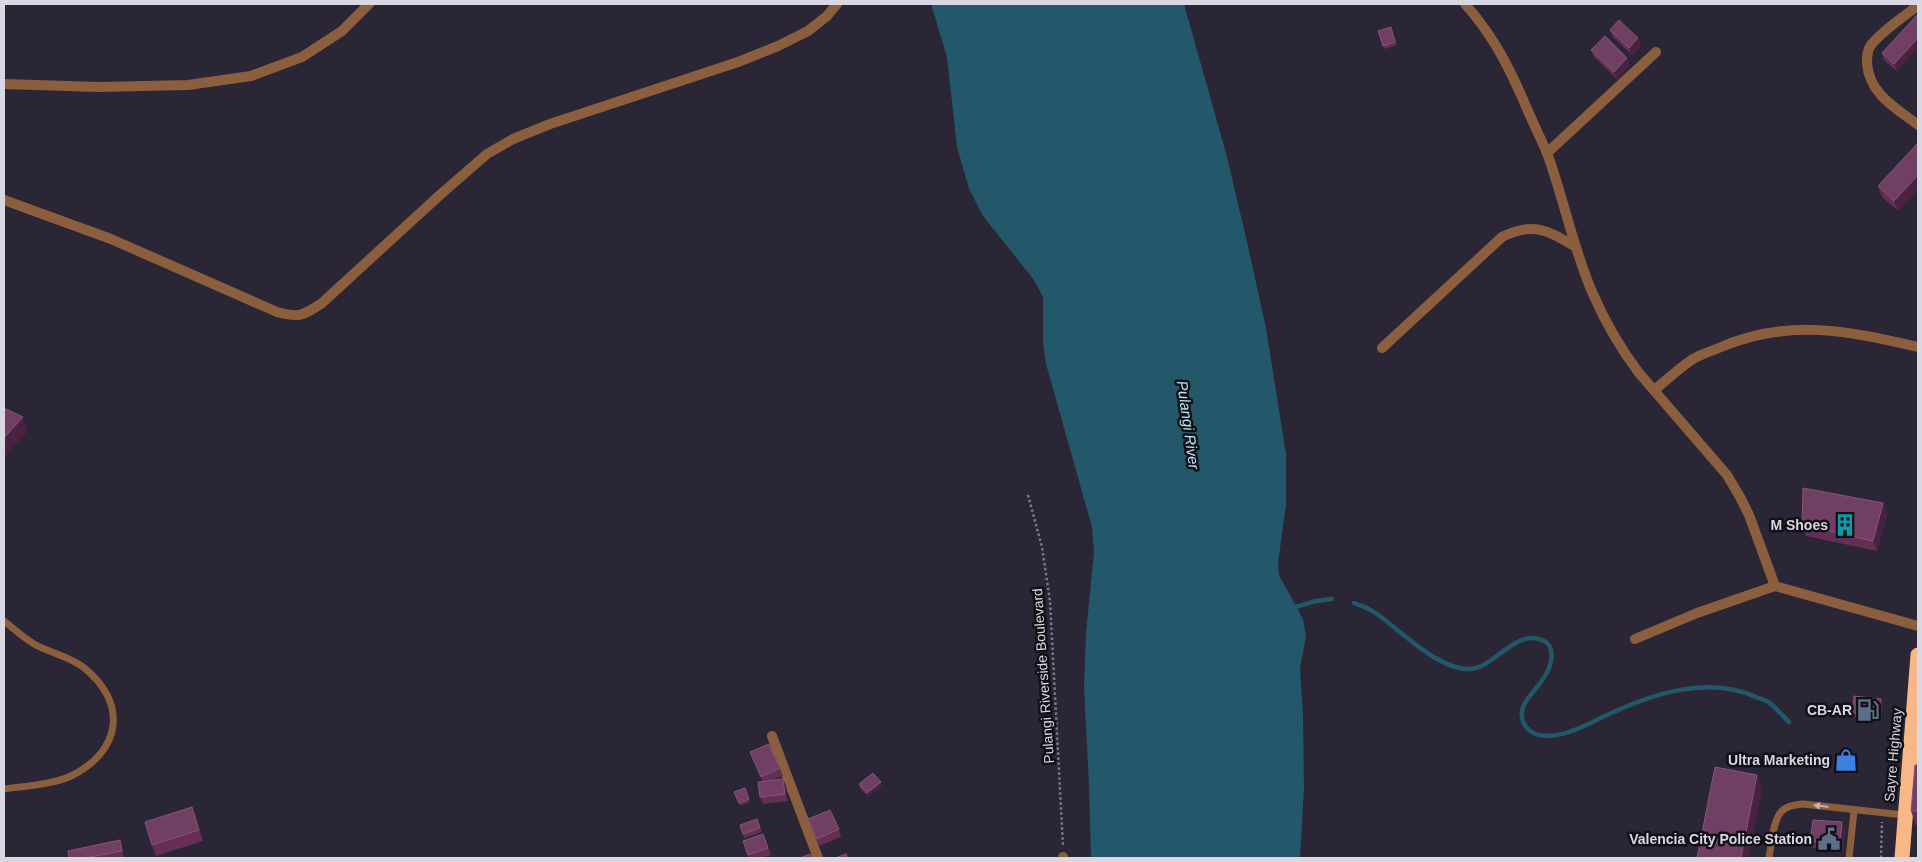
<svg xmlns="http://www.w3.org/2000/svg" width="1922" height="862" font-family="Arial,sans-serif">
<rect width="100%" height="100%" fill="#2a2635"/>
<path fill="#225869" d="M931,4H1184L1227,157L1247,242L1266,328L1286,454V505L1278,563L1279,575L1303,619L1306,637L1300,668L1303,715L1304,788L1300,858H1091L1089,785L1084,687L1086,633L1094,552L1092,527L1046,364L1043,342V297L1034,280L983,216L969,189L957,147L947,57Z"/>
<g fill="none" stroke-linecap="round" stroke-linejoin="round">
<g stroke="#225869" stroke-width="4.5">
<path d="M1354,603C1361,606 1368,608 1374,612C1401,630 1438,671 1471,669C1495,667 1515,629 1542,640C1558,646 1551,668 1543,679C1534,693 1515,706 1524,724C1527,729 1533,734 1539,735C1562,739 1586,725 1607,715C1652,694 1708,675 1756,697C1761,699 1766,700 1770,703C1777,709 1783,716 1789,722"/>
<path d="M1292,608L1316,601L1332,599"/>
</g>
<g stroke="#7c7986" stroke-width="2.5" stroke-dasharray="2.5 2.5" stroke-linecap="butt">
<path d="M1028,495L1042,547L1050,601L1063,846"/>
<path d="M1881,858L1882,822"/>
</g>
<g stroke="#8b5f3e" stroke-width="7">
<path d="M4,621C14,629 24,638 34,644C50,653 69,656 83,667C128,702 122,751 71,776C51,785 25,786 4,789"/>
<path d="M1769,858C1771,847 1773,820 1781,812C1786,806 1795,805 1803,804L1904,815"/>
<path d="M1849,858L1854,811"/>
</g>
<g stroke="#8b5f3e" stroke-width="10">
<path d="M1465,4C1494,36 1511,71 1528,111C1534,125 1541,139 1547,153C1564,199 1573,249 1593,294C1605,322 1621,349 1639,373L1727,475L1740,497L1749,515L1775,586L1918,626"/>
<path d="M1918,5C1903,18 1884,29 1871,45C1867,50 1867,57 1867,63C1869,94 1896,108 1918,125"/>
<path d="M4,84L99,87L188,85L251,76L302,57L342,31L369,4"/>
<path d="M1547,153L1656,52"/>
<path d="M4,200L111,239L277,312C299,318 303,316 322,303L441,194L487,154L513,139L550,124L738,62L778,46L808,31L827,16L837,4"/>
<path d="M1382,348L1502,237C1534,221 1548,231 1576,247"/>
<path d="M1654,390C1667,380 1679,368 1693,359C1701,354 1712,351 1721,347C1790,318 1848,331 1918,347"/>
<path d="M1635,639L1697,613L1775,586"/>
<path d="M772,736L818,858"/>
<path d="M1063,858V857"/>
</g>
<path stroke="#f8b786" stroke-width="15" d="M1902,858L1918,655"/>
</g>
<g fill="#662d55">
<path d="M1918,14L1897,71L1884,60L1882,53Z"/>
<path d="M1391,27L1397,45L1385,49L1378,31Z"/>
<path d="M1610,30L1638,38L1641,46L1632,55L1613,37Z"/>
<path d="M1591,50L1630,65L1617,79L1594,57Z"/>
<path d="M1918,143V190L1898,211L1882,197L1878,186Z"/>
<path d="M1883,503L1887,514L1877,551L1806,536L1802,525Z"/>
<path d="M1883,703L1881,719L1853,717L1852,713Z"/>
<path d="M750,752L780,768L783,776L773,780L783,779L786,786L788,801L763,804L760,797L763,782Z"/>
<path d="M1918,765V825H1916L1911,811Z"/>
<path d="M859,784L882,785L868,797L860,788Z"/>
<path d="M745,788L750,802L740,806L734,792Z"/>
<path d="M192,807L203,841L156,856L152,845Z"/>
<path d="M757,819L762,832L744,838L740,825Z"/>
<path d="M808,819L839,829L841,837L819,846Z"/>
<path d="M1845,830L1843,851L1813,848L1810,841Z"/>
<path d="M763,834L771,855L762,858H749L743,841Z"/>
<path d="M122,848L124,858H69Z"/>
</g>
<g fill="#492242">
<path d="M1638,38L1641,46L1632,55L1629,48Z"/>
<path d="M1918,38V48L1897,71L1894,64Z"/>
<path d="M1627,58L1630,65L1617,79L1614,72Z"/>
<path d="M1918,175V190L1898,211L1894,201Z"/>
<path d="M23,417L28,431L4,458V438Z"/>
<path d="M1883,503L1887,514L1877,551L1873,541Z"/>
<path d="M1881,699L1883,703L1881,719L1879,716Z"/>
<path d="M1757,775L1762,789L1749,858H1741Z"/>
<path d="M783,779L786,786L788,801L785,794Z"/>
<path d="M881,782L882,785L868,797L867,793Z"/>
<path d="M1842,822L1845,830L1843,851L1840,844Z"/>
<path d="M120,840L122,848L124,858L122,851Z"/>
</g>
<g fill="#723f64" stroke="#825777">
<path d="M1918,14V38L1894,64L1882,53Z"/>
<path d="M1619,20L1638,38L1629,48L1610,30Z"/>
<path d="M1391,27L1395,42L1383,46L1378,31Z"/>
<path d="M1605,36L1627,58L1614,72L1591,50Z"/>
<path d="M1918,143V175L1894,201L1878,186Z"/>
<path d="M4,408L23,417L4,438Z"/>
<path d="M1803,488L1883,503L1873,541L1802,525Z"/>
<path d="M1854,696L1881,699L1879,716L1852,713Z"/>
<path d="M769,744L780,768L761,777L750,752Z"/>
<path d="M1915,765H1918V811H1911Z"/>
<path d="M1715,767L1757,775L1741,858H1697Z"/>
<path d="M873,773L881,782L867,793L859,784Z"/>
<path d="M783,779L785,794L760,797L758,782Z"/>
<path d="M745,788L749,799L739,803L734,792Z"/>
<path d="M192,807L199,830L152,845L145,822Z"/>
<path d="M830,810L839,829L817,839L808,819Z"/>
<path d="M757,819L760,828L743,834L740,825Z"/>
<path d="M1813,820L1842,822L1840,844L1810,841Z"/>
<path d="M763,834L768,848L748,855L743,841Z"/>
<path d="M120,840L122,851L84,858H69L68,851Z"/>
<path d="M810,854L813,858H800Z"/>
<path d="M846,854L848,858H835Z"/>
</g>
<defs><path id="oneway-solid" d="M-6-.8H1V-3.2L6.5 0L1 3.2V.8H-6Z" transform="scale(1.25)"/></defs>
<use fill="#c2b3b0" href="#oneway-solid" transform="translate(1821 806) rotate(-173)"/>
<defs>
<symbol id="building-bare" viewBox="-9 -9 18 18"><path d="M-4-6H4V6H1V3H-1V6H-4ZM-2.5-4.3h1.7v1.8h-1.7ZM.8-4.3h1.7v1.8H.8ZM-2.5-1h1.7V.8h-1.7ZM.8-1h1.7V.8H.8Z" fill="#0f9aa8" stroke="#121017" stroke-width="2.5" paint-order="stroke"/></symbol>
<symbol id="fuel-bare" viewBox="-9 -9 18 18"><path d="M-5.5-6h7V0h2V4h1.3V-2.5L3-4.5l.8-.8L6-3V5H2.5V1h-1V6h-7ZM-4.2-4.7v3.2H.2V-4.7Z" fill="#5c6f8a" stroke="#121017" stroke-width="2.5" paint-order="stroke"/></symbol>
<symbol id="shop-bare" viewBox="-9 -9 18 18"><path d="M-5-2.5h2.3a2.7 3.5 0 0 1 5.4 0H5L5.5 6h-11ZM-1.5-2.5h3a1.5 2.3 0 0 0-3 0Z" fill="#3f7fe0" stroke="#121017" stroke-width="2.5" paint-order="stroke"/></symbol>
<symbol id="civic-bare" viewBox="-9 -9 18 18"><path d="M-.6-6.5H3V-4.5H.6V-3L4-1V1h2V6H-6V1h2V-1L-.6-3ZM-1.2 2.5V6h2.4V2.5Z" fill="#5c6f8a" stroke="#121017" stroke-width="2.5" paint-order="stroke"/></symbol>
</defs>
<g fill-rule="evenodd">
<use href="#building-bare" x="1829" y="509" width="32" height="32"/>
<use href="#fuel-bare" x="1852" y="694" width="32" height="32"/>
<use href="#shop-bare" x="1830" y="744" width="32" height="32"/>
<use href="#civic-bare" x="1813" y="823" width="32" height="32"/>
</g>
<g text-anchor="middle" stroke-width="5" stroke-linejoin="round" paint-order="stroke">
<g font-size="14" font-weight="bold" fill="#d9d7e1" stroke="#121017" text-anchor="end">
<text x="1828" y="530">M Shoes</text>
<text x="1852" y="715">CB-AR</text>
<text x="1830" y="765">Ultra Marketing</text>
<text x="1812" y="844">Valencia City Police Station</text>
</g>
<g font-size="14" fill="#d9d7e1" stroke="#121017">
<text transform="translate(1043 676) rotate(-94)" y="5">Pulangi Riverside Boulevard</text>
<text transform="translate(1893 755) rotate(-85)" y="5">Sayre Highway</text>
</g>
<g font-size="15" font-style="italic" fill="#b8e7f9" stroke="#121017">
<text transform="translate(1188 425) rotate(82)" y="5">Pulangi River</text>
</g>
</g>
<rect width="1922" height="862" fill="none" stroke="#d9d7e1" stroke-width="10"/>
</svg>
